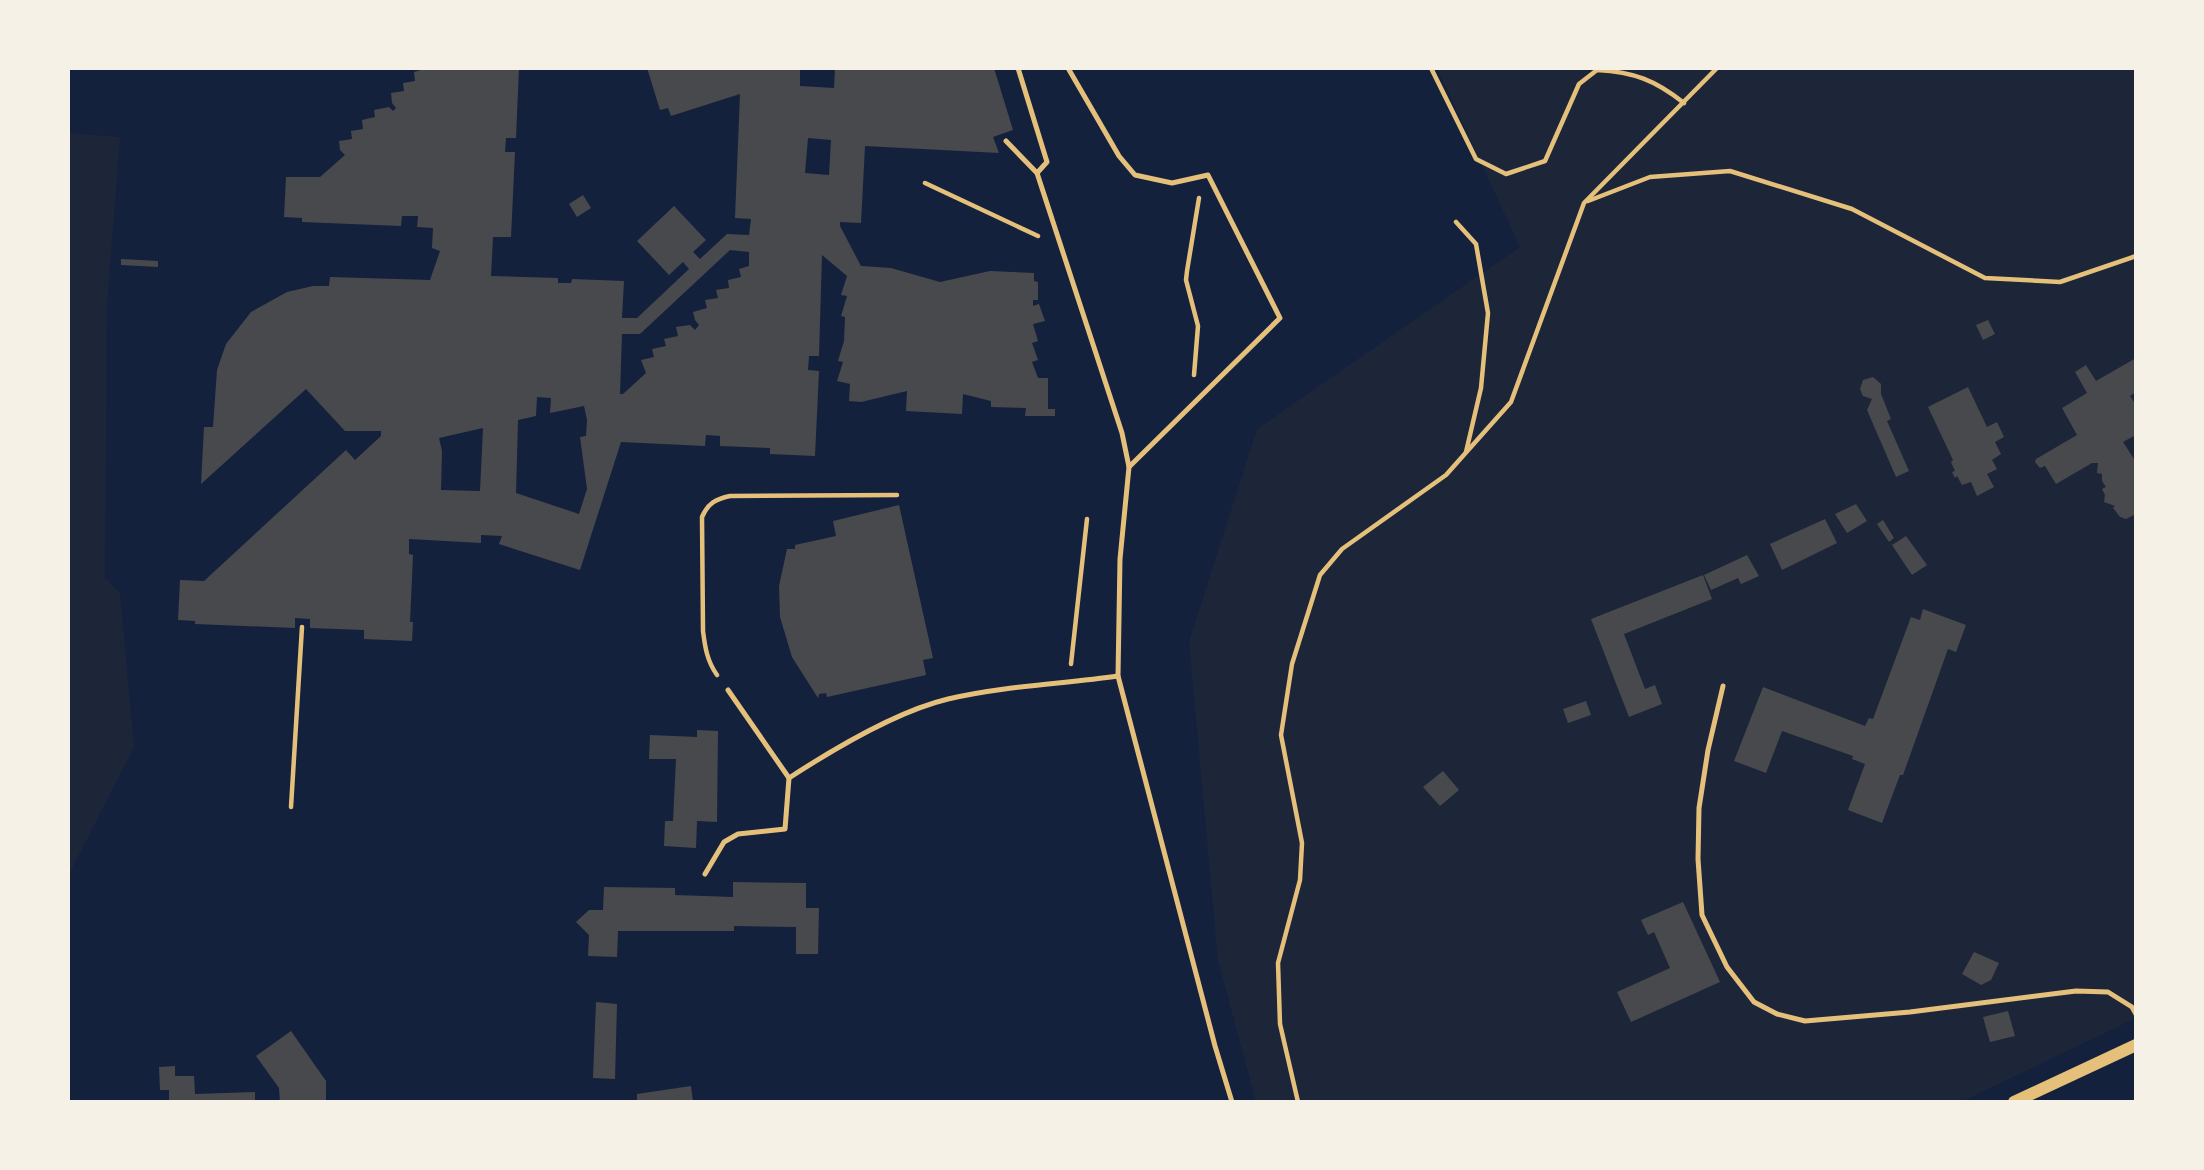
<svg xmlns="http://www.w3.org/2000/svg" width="2204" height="1170" font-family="Mulish,sans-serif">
<rect width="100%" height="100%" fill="#14213d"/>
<g fill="#1d2539">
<path d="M1437,68H2136V1018L1961,1102H1256L1218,960L1189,642L1257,429L1520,247Z"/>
<path d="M68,133L120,137L107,305L105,578L120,593L134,747L68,876Z"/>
</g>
<g fill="#48494c" fill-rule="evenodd">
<path d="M427,68H519L516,138H506L505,152H515L511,237H493L491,276L558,278V283H571L572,279L624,281L622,318H637L689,269L683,262L669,275L637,241L674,206L706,240L693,252L700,259L727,234L749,235L751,219L735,218L740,94L671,116L668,108L660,110L647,68H800V86L834,88L835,68H994L1013,130L993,137L999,153L865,146L861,223L840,222V226L861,266L891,268L940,282L990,271L1034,273V281L1038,282V300H1033V306L1039,304L1045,321L1033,324L1038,341L1032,343L1038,360L1032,362L1038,378H1048V409H1055V416H1025L1026,408L991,407V401L963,394L962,414L906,411L907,391L861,402L849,401L850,384L837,381L843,362L838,361L844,341L845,317L841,316L847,296L841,295L847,276L822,255L819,356H809L808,370L819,371L815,456L770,454V448L720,446V436L706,435L705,446L621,442L580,570L499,544L502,536L481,535V543L409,539V554L413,555L410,622H413L412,641L364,639V630L310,628V619L295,618V628L195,624V621L178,620L180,580L204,581L346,450L355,460L381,436V431H345L306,389L201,484L204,427H213L217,370L226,344L251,312L287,292L313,286H329L330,277L430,280L440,251L432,248L433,228L417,227L418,216H402L401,226L302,222V218L284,217L286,177H320L345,155L340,150L339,141L352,139L351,131L363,129L362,120L375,117L374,110L389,107L393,111L396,108L392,103L391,93L404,91L403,83L415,81L414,72ZM808,138L831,140L829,175L805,173ZM730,250L749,252V266L739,269L741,277L728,280L729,288L716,290L718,298L705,300L707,308L693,312L695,320L699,325L695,330L690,325L676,327L678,336L664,339L666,346L652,349L654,357L641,360L646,373L623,394H620L622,334H640ZM537,397L551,398L550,413L584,406L587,420L586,436L580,437L587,489L579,514L516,493L518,420L536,416ZM483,428L480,491L441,490L442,451L439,438Z"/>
<path d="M583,195L591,208L577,217L569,204Z"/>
<path d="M121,259L158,261V267L121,265Z"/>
<path d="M1988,320L1995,334L1983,340L1976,325Z"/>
<path d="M2136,358V392L2130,396L2136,405V435L2123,442L2136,462V514L2126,519L2120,517L2113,508L2115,506L2104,502L2105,495L2102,489L2106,487L2102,481V474L2097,473L2098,463H2092L2056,484L2045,466L2040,468L2035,462L2036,459L2077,435L2062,408L2087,393L2075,372L2086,365L2096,381Z"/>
<path d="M1873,377L1881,384V394L1891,419L1887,421L1909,471L1896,477L1867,410L1872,399L1863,396L1860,389L1863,380Z"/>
<path d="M1968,387L1987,427L1997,422L2004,437L1995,442L2001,454L1992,460L1997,469L1987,474L1994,487L1977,496L1971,482L1962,485L1957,476L1955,478L1952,472L1955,471L1951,462L1953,460L1928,407Z"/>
<path d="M1856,504L1867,521L1847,533L1835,514Z"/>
<path d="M899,505L933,658L923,660L926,675L827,697L826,693L819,694L818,698L792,657L780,617L779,586L787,549H795V545L836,536L833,521Z"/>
<path d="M1825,519L1837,543L1782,570L1770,544Z"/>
<path d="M1883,520L1894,538L1889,542L1877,524Z"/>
<path d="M1906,536L1927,565L1912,575L1892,545Z"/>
<path d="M1747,555L1759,576L1741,584L1738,578L1711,590L1704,575Z"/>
<path d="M1703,575L1712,599L1624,634L1645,689L1655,685L1662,704L1629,717L1591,619Z"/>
<path d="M1923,609L1966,625L1956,652L1948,649L1903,775H1900L1882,823L1848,810L1865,764L1852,759L1853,756L1782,731L1766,773L1734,761L1763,687L1865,726L1869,718L1873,719L1911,617L1920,620Z"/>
<path d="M1586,701L1591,715L1568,723L1563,709Z"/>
<path d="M697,730L718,731L717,822L697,821L696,848L664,846L665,821H673L676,759H649L650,735L697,737Z"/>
<path d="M1443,771L1459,790L1440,806L1423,787Z"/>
<path d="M733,882L806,883V908H819L818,954H796V927L734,926V931H618L617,957L588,956L589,935L576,922L589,910H603L604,887L675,888V895L733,897Z"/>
<path d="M1683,902L1720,982L1631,1022L1617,992L1670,968L1654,932L1648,935L1641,920Z"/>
<path d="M1974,952L1999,963L1991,980L1981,985L1962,974Z"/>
<path d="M596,1002L617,1004L615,1079L593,1078Z"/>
<path d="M2008,1011L2015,1036L1990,1042L1983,1017Z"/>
<path d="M291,1031L326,1081V1102H280L279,1088L256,1056Z"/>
<path d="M175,1066V1076H194L195,1094L255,1092V1102H169V1090H160L159,1067Z"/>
<path d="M691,1086L693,1102H637V1094Z"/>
</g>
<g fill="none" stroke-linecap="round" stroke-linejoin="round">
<g stroke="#e5c07b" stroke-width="4.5">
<path d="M1431,68L1476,159L1506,174L1545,161L1579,84L1597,70C1634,72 1655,80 1684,103"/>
<path d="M925,183L1038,236"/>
<path d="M1588,201L1650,177L1730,171L1852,209L1985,278L2060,282L2136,256"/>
<path d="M1456,222L1476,244L1488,313L1481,388L1466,452"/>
<path d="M1194,375L1198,326L1186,280L1187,271L1199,198"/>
<path d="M1071,664L1087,519"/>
<path d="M717,675C707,661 705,647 703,631L702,517C708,503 716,499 730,496L897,495"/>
<path d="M291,807L302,627"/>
<path d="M1298,1102L1280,1024L1278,963L1300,880L1302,843L1281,735L1292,664L1320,575L1342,549L1446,475L1511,402L1584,203L1717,68"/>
</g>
<g stroke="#e5c07b" stroke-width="5">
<path d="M1018,68L1047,162L1037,173"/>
<path d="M1068,68L1119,156L1135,175L1172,183L1208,175L1280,318L1129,467L1120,559L1118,676L1215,1046L1232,1102"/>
<path d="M1006,141L1037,173L1122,433L1129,467"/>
<path d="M1723,686L1708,750L1699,808L1698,859L1702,915L1727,967L1754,1002L1777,1014L1805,1021L1910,1012L2076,991L2108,992L2132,1007L2136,1014"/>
<path d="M728,690L789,778C832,750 898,711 948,699C1004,686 1061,684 1118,676"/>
<path d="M705,874L724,842L738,834L785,829L789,778"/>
</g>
<path stroke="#e5c07b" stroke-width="12" d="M2014,1102L2136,1045"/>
</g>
<rect width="2204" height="1170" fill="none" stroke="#f6f1e7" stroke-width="140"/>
</svg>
